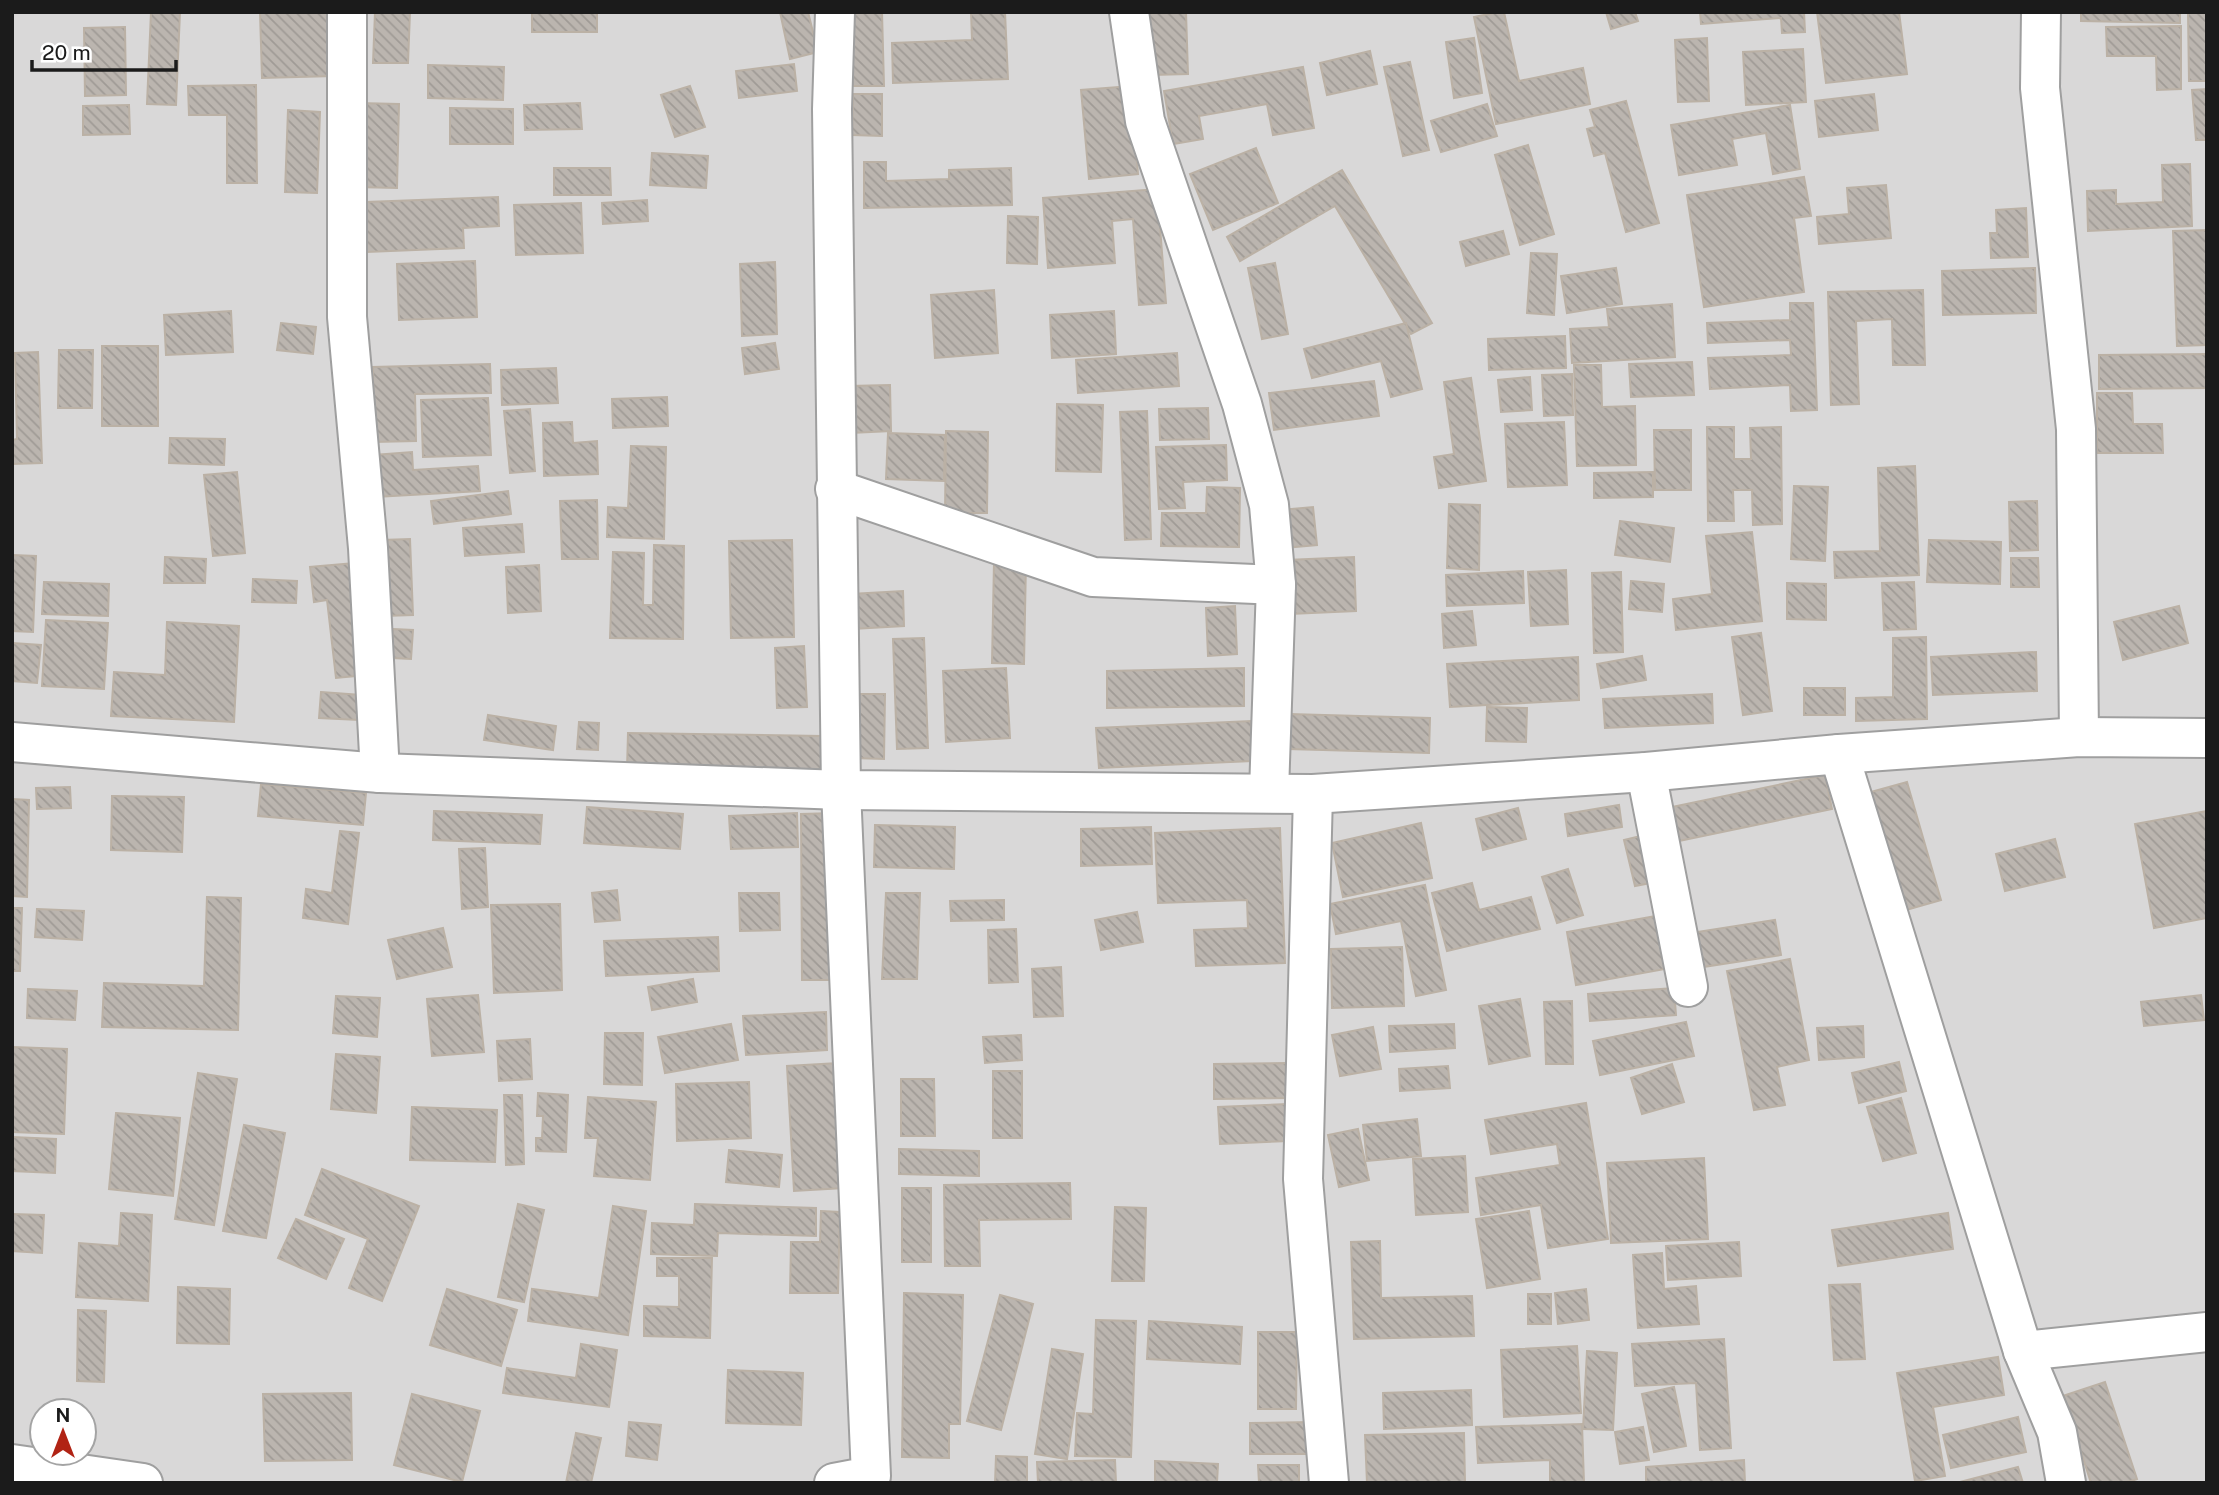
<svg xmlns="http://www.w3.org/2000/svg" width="2219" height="1495" font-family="'Public Sans',sans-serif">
<defs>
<pattern id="building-back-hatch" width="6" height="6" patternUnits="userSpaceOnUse" patternTransform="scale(1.75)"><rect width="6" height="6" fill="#bbb5af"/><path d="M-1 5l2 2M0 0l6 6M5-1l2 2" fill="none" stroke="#a09b96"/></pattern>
</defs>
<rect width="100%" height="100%" fill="#ebe9e1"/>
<path fill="#d9d8d8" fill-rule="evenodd" d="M12,12H2207V1483H12ZM42,1411H84V1453H42Z"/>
<g fill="url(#building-back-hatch)" stroke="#bbb1a5" stroke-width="2">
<path d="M151,12H180L176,105L147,104Z"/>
<path d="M260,12H332L334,76L262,78Z"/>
<path d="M375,12H410L408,63H373Z"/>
<rect x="532" y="12" width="65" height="20"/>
<path d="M780,12H808L818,52L790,59Z"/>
<path d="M850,12H882L884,86H853Z"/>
<path d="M971,12H1005L1008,79L893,83L892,43L972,40Z"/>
<path d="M1150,12H1186L1188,74L1152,75Z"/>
<path d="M1498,12H1504L1519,81L1583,68L1590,104L1496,124L1474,17Z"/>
<path d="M1606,12H1635L1638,21L1611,29Z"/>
<path d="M1700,12H1804L1805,32L1782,33L1781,18L1701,24Z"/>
<path d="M1817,12H1899L1907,74L1826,83Z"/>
<path d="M2081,12H2180V23L2081,21Z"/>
<path d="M2188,12H2207V81H2189Z"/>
<path d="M2181,26V89L2157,90L2156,56H2107L2106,27Z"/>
<path d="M125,27L126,95L85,96L84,28Z"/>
<path d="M1474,38L1482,93L1454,98L1446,42Z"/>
<path d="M1707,38L1709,101L1678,102L1675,40Z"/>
<path d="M1803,49L1806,102L1746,105L1743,52Z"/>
<path d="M1370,51L1377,84L1327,95L1320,63Z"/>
<path d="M1410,62L1429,150L1403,156L1384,67Z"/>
<path d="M794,64L797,91L739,98L736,71Z"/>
<path d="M428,65L504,67L503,100L428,98Z"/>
<path d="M1303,67L1314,128L1273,135L1267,104L1199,116L1203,139L1173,144L1164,91Z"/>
<path d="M256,85L257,183H227V115H189L188,86Z"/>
<path d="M690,86L705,127L675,137L661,95Z"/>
<path d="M1131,86L1138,174L1089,179L1081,90Z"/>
<path d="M2207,89V140H2196L2192,90Z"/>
<path d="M853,94H882V136L852,135Z"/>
<path d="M1874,94L1878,130L1819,137L1815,101Z"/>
<path d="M1626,101L1659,223L1626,232L1605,153L1594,156L1587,129L1595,127L1590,110Z"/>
<path d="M358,103L399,104L397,188L355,187Z"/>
<path d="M580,103L582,129L525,130L524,105Z"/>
<path d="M1487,104L1497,136L1441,152L1431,121Z"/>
<path d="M129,105L130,134L83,135V106Z"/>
<path d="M1790,105L1800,169L1773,174L1766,133L1732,139L1737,165L1679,175L1671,125Z"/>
<path d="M450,108L513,109V144H450Z"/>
<path d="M288,110L320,112L317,193L285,192Z"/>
<path d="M1528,145L1554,234L1520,245L1495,155Z"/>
<path d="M1256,148L1278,203L1213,230L1190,174Z"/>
<path d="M652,153L708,156L706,188L650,185Z"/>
<path d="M864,162H886V181L949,179V170L1011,168L1012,205L864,208Z"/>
<path d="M2190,164L2192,226L2088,231L2087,191L2116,190V204L2163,202L2162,165Z"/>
<path d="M554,168H610L611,195H554Z"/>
<path d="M1342,170L1432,323L1411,334L1335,206L1240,261L1227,237Z"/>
<path d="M1804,177L1811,216L1794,218L1804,292L1704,307L1687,195Z"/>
<path d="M1886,185L1891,238L1819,244L1817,217L1849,214L1847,188Z"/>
<path d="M1157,189L1166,303L1139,305L1133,219L1112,221L1115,263L1048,268L1043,198Z"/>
<path d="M498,197L499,226L463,228L464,248L367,252L366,202Z"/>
<path d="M647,200L648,221L603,224L602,203Z"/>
<path d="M581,203L583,253L516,255L514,205Z"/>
<path d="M2026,208L2028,257L1991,258L1990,233H1997L1996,210Z"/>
<path d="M1008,216L1038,217L1037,264L1007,263Z"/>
<path d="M2207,230V345L2177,346L2173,231Z"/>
<path d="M1503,231L1509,254L1466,266L1460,242Z"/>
<path d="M1531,253L1557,254L1554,315L1527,313Z"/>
<path d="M475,261L477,317L399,320L397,264Z"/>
<path d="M775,262L777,334L742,336L740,264Z"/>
<path d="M1275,263L1288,334L1262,339L1248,268Z"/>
<path d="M1616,268L1622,304L1567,313L1561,276Z"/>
<path d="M2035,268L2036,313L1943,315L1942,271Z"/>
<path d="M994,290L998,353L935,358L931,295Z"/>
<path d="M1923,290L1925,365H1893L1892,319L1856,321L1859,404L1831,405L1828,292Z"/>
<path d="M1790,303H1813L1817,410L1791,411L1790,385L1710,389L1708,358L1791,355L1790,340L1708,343L1707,323L1790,320Z"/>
<path d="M1672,304L1675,357L1572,363L1570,329L1609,327L1607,309Z"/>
<path d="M231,311L233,352L166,355L164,315Z"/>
<path d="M1114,311L1116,354L1052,358L1050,315Z"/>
<path d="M281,323L316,327L313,354L277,350Z"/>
<path d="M1406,323L1422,389L1391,397L1381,361L1312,378L1304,349Z"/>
<path d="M1565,336L1566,368L1489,370L1488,339Z"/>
<path d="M775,343L779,369L745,374L742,348Z"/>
<rect x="102" y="346" width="56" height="80"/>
<path d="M59,350H93L92,408H58Z"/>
<path d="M38,352L42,463L12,464V440L17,439L15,353Z"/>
<path d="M1177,353L1179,386L1078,393L1076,360Z"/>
<path d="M2207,354V388L2099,389V355Z"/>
<path d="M1692,362L1694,395L1631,397L1629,364Z"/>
<path d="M490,364L491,393L415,394L416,441L374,442L373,367Z"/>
<path d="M1574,365H1601L1602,407L1635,406L1636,465L1577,466Z"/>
<path d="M556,368L558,403L502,405L501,370Z"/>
<path d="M1572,374L1573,415L1544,416L1542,375Z"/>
<path d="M1530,377L1532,410L1501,412L1498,380Z"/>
<path d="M1471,378L1486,481L1439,488L1434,457L1454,454L1444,382Z"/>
<path d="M1374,381L1379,416L1274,430L1269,393Z"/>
<path d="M890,385L891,431L851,433L849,386Z"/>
<path d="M2097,393H2132L2133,424H2162L2163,453H2097Z"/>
<path d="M667,397L668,426L613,428L612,399Z"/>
<path d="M488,398L491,455L423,457L421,400Z"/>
<path d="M1057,404L1103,405L1101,472L1056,471Z"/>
<path d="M1208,408L1209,439L1160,440L1159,409Z"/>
<path d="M530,409L535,471L510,473L504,411Z"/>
<path d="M1147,411L1151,539L1125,540L1120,412Z"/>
<path d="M572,422L573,443L597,441L598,474L544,476L543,423Z"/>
<path d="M1564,422L1567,485L1508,487L1505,424Z"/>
<path d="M1707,427H1734V459H1751L1750,428L1781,427L1782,524L1753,525L1752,490H1733L1734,521H1708Z"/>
<path d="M1654,430H1691V490H1655Z"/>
<path d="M946,431L988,432L987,513H945Z"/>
<path d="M888,433L945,435L944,481L886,479Z"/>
<path d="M170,438L225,439L224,465L169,463Z"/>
<path d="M1226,445L1227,480L1183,482L1185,508L1159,509L1156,447Z"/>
<path d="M631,446L666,447L664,539L607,537L608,507L628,508Z"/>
<path d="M412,452L413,470L478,466L480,491L376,497L374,455Z"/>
<path d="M1915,466L1919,575L1835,578L1834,552L1880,551L1878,468Z"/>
<path d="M237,472L245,553L213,556L204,475Z"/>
<path d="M1653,472V497L1594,498V473Z"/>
<path d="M1794,486L1828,487L1825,561L1791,559Z"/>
<path d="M1207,487L1240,488L1239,547L1161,546L1162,513H1206Z"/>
<path d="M508,491L511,514L434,524L431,501Z"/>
<path d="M597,500L598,559H562L560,501Z"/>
<path d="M2037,501L2038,550L2010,551L2009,502Z"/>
<path d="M1449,504L1480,505L1479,570L1447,568Z"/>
<path d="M1313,507L1317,545L1285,548L1281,510Z"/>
<path d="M1620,521L1674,528L1670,562L1615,555Z"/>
<path d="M522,524L524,552L465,556L463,528Z"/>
<path d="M1752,532L1762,621L1676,630L1673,599L1712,594L1706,536Z"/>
<path d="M410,539L413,615L384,616L382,540Z"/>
<path d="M792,540L794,637L731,638L729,541Z"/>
<path d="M1929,540L2001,542L2000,584L1927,582Z"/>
<path d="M654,545L684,546L683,639L610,638L613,552L644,553L643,605H653Z"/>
<path d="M12,555L36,556L33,632L12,631Z"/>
<path d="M165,557L206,559L205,583H164Z"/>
<path d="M1354,557L1356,611L1290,614L1287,560Z"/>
<path d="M2011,558H2038L2039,587H2011Z"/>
<path d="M994,562H1026L1024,664L992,663Z"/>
<path d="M354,563L366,675L336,678L327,600L314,602L310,567Z"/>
<path d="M539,565L541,611L508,613L506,567Z"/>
<path d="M1566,570L1568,624L1531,626L1528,572Z"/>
<path d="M1523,571L1524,603L1447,606L1446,575Z"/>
<path d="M1621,572L1623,652L1594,653L1592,573Z"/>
<path d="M253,579L297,581L296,603L252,602Z"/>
<path d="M1631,581L1664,584L1662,612L1629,609Z"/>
<path d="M44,582L109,584L108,616L42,614Z"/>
<path d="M1914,582L1916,629L1884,630L1882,583Z"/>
<path d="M1787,583L1826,584V620L1787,619Z"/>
<path d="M903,591L904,626L853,629L851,594Z"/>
<path d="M1235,606L1237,654L1208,656L1206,608Z"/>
<path d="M2179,606L2188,643L2123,660L2114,622Z"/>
<path d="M1472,611L1476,645L1444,648L1442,614Z"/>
<path d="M46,620L108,623L104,689L42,686Z"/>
<path d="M167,622L239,626L234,722L111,716L114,672L165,675Z"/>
<path d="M393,629L413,630L411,659L392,658Z"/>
<path d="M1761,633L1772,711L1743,715L1732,637Z"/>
<path d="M1926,637L1927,719L1856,721V698L1893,697V638Z"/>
<path d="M924,638L928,748L897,749L893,639Z"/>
<path d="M12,643L41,645L37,683L12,681Z"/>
<path d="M804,646L807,707L777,708L775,648Z"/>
<path d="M2036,652L2037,691L1933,695L1931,657Z"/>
<path d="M1642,656L1646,680L1601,688L1597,664Z"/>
<path d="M1578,657L1579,700L1450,707L1447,664Z"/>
<path d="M1006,668L1010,738L946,742L943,671Z"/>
<path d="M1244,668V706L1107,708V671Z"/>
<rect x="1804" y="688" width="41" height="27"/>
<path d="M321,692L361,695L359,720L319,718Z"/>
<path d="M853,694H885L884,759L852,758Z"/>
<path d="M1712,694L1713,723L1605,728L1603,699Z"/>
<path d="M1487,707L1527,708L1526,742L1486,741Z"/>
<path d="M1289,714L1430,718L1429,753L1288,749Z"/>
<path d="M488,715L556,726L553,750L484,740Z"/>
<path d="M1251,721L1252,761L1099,768L1096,728Z"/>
<path d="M579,722L599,723L598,750L577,749Z"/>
<path d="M628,733L822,736L821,772L627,769Z"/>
<path d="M1825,775L1832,809L1674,842L1667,808Z"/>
<path d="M1907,782L1941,900L1906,910L1871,792Z"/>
<path d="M261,784L366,793L363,825L258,816Z"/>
<path d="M70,787L71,808L37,809L36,788Z"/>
<path d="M112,796L184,797L182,852L111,850Z"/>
<path d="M12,799L29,800L27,897L12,896Z"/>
<path d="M1619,805L1622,827L1568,836L1565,814Z"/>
<path d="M587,807L683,814L680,849L584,843Z"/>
<path d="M1518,808L1526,839L1483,850L1476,819Z"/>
<path d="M434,811L542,815L540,844L433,840Z"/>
<path d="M2207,811V918L2154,928L2135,824Z"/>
<path d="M797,813L798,847L731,849L729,816Z"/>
<path d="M834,813L835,980H802L801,814Z"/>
<path d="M1421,823L1432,878L1343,897L1332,843Z"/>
<path d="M875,825L955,827L954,869L874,867Z"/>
<path d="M1151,827L1152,864L1081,866V829Z"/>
<path d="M1280,828L1285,963L1196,966L1194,930L1248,928L1247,900L1158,903L1155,833Z"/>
<path d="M340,831L359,833L348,924L303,918L306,889L332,893Z"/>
<path d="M1645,835L1656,882L1635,886L1624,840Z"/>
<path d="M2055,839L2065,877L2005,891L1996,854Z"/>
<path d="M485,848L488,907L462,909L459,849Z"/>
<path d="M1568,869L1583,915L1557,923L1542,877Z"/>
<path d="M1472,883L1479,910L1531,897L1540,929L1447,951L1432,893Z"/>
<path d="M1425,885L1446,990L1416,996L1401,921L1336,934L1330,904Z"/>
<path d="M617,890L620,920L595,922L592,893Z"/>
<path d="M739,893H779L780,930L740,931Z"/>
<path d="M886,893H920L917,979H882Z"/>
<path d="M207,897L241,898L238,1030L102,1027L104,983L204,986Z"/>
<path d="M1004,900V920L951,921L950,901Z"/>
<path d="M560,904L562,990L494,993L491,905Z"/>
<path d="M12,908H22L20,971H12Z"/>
<path d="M37,909L84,911L82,940L35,937Z"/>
<path d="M1137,912L1143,942L1101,950L1095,920Z"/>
<path d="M1656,916L1665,969L1576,985L1567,932Z"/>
<path d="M1775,920L1781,955L1703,967L1697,932Z"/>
<path d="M443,928L452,967L397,979L388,940Z"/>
<path d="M1016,929L1018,982L989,983L988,930Z"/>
<path d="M718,937L719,971L606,976L604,941Z"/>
<path d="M1402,947L1404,1006L1332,1008L1331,949Z"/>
<path d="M1790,959L1809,1060L1777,1067L1785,1105L1754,1110L1727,971Z"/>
<path d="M1061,967L1063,1016L1034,1017L1032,969Z"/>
<path d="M693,979L697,1002L652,1010L648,987Z"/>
<path d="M1674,988L1676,1015L1590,1021L1588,994Z"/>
<path d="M28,989L77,991L75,1020L27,1018Z"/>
<path d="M478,995L484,1052L432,1056L427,999Z"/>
<path d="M2201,995L2204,1020L2144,1026L2141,1002Z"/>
<path d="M336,996L380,998L377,1037L333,1033Z"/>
<path d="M1520,999L1530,1056L1489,1064L1479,1006Z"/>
<path d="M1572,1001L1573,1064H1546L1544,1002Z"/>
<path d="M826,1012L827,1050L746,1055L743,1016Z"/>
<path d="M1686,1022L1694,1056L1600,1075L1593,1041Z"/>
<path d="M731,1024L738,1060L665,1073L658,1037Z"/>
<path d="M1454,1024L1455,1048L1390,1052L1389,1026Z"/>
<path d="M1863,1026L1864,1057L1819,1060L1817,1028Z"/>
<path d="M1373,1027L1381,1069L1340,1076L1332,1035Z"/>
<path d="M605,1033H643L642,1085L604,1084Z"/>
<path d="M1021,1035L1022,1060L985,1063L983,1037Z"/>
<path d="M530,1039L532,1079L499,1081L497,1041Z"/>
<path d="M12,1047L67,1049L64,1134L12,1132Z"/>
<path d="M336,1054L380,1057L376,1113L331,1109Z"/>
<path d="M1899,1062L1906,1091L1859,1103L1852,1073Z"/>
<path d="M838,1063L844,1188L794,1191L787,1066Z"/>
<path d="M1287,1063L1288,1098L1214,1099V1064Z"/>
<path d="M1672,1064L1684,1102L1642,1114L1631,1078Z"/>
<path d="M1448,1066L1450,1088L1400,1091L1399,1069Z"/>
<rect x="993" y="1071" width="29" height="67"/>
<path d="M198,1073L237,1079L214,1225L175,1219Z"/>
<path d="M901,1079H934L935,1136H901Z"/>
<path d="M749,1082L751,1138L677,1141L676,1084Z"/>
<path d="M538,1093L568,1095L566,1152L536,1151V1138H542L543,1116H537Z"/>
<path d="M504,1095H522L524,1164L506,1165Z"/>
<path d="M588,1097L656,1102L650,1180L594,1176L598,1138H585Z"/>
<path d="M1901,1098L1916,1153L1883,1161L1867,1107Z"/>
<path d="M1586,1103L1608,1239L1548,1248L1541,1205L1481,1215L1476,1178L1560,1165L1557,1144L1491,1154L1485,1120Z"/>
<path d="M1287,1104L1288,1141L1220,1144L1218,1107Z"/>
<path d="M412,1107L497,1110L495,1162L410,1160Z"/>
<path d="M116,1113L180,1118L173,1196L109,1189Z"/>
<path d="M1417,1119L1421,1156L1367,1161L1363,1125Z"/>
<path d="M244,1125L285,1133L266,1238L223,1231Z"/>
<path d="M1358,1129L1369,1180L1339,1187L1328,1135Z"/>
<path d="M12,1137L56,1139L55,1173L12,1171Z"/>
<path d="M899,1149L979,1151V1176L899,1174Z"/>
<path d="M729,1150L782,1155L779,1187L726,1182Z"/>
<path d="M1465,1156L1468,1212L1416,1215L1413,1159Z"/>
<path d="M1704,1158L1708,1239L1611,1243L1607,1163Z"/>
<path d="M322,1169L419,1206L382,1301L349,1288L368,1239L305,1215Z"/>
<path d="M1070,1183L1071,1219L979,1220L980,1266H945L944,1185Z"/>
<rect x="902" y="1188" width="29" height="74"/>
<path d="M518,1204L544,1210L524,1302L498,1297Z"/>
<path d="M695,1204L816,1208V1236L718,1233L717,1256L651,1254L652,1223L694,1225Z"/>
<path d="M613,1206L646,1211L628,1335L528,1321L532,1289L599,1298Z"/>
<path d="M1115,1207L1146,1208L1144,1281H1112Z"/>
<path d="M821,1211L840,1212L838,1293H790L791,1242H820Z"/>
<path d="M1529,1211L1540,1279L1487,1288L1476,1219Z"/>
<path d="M121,1213L152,1215L148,1301L76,1297L79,1243L119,1246Z"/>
<path d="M1948,1213L1953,1249L1838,1266L1832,1230Z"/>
<path d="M12,1214L44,1215L42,1253L12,1251Z"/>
<path d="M296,1219L344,1239L326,1279L278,1258Z"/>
<path d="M1380,1241L1381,1298L1472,1296L1474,1336L1354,1339L1351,1242Z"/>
<path d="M1739,1242L1741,1276L1668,1280L1666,1246Z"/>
<path d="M1662,1253L1664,1289L1696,1286L1699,1324L1638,1328L1633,1255Z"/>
<path d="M657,1258H712L710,1338L644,1336V1306L679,1307V1276H657Z"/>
<path d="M1860,1284L1865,1359L1834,1360L1829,1285Z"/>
<path d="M178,1287L230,1289L229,1344L177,1343Z"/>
<path d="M447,1289L517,1310L501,1366L430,1345Z"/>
<path d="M1586,1289L1589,1320L1558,1324L1555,1293Z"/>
<path d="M904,1293L963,1295L960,1424H949V1458L902,1457Z"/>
<rect x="1528" y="1294" width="23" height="30"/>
<path d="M1000,1295L1033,1304L1001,1430L967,1421Z"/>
<path d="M78,1310L106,1311L104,1382L77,1381Z"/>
<path d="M1096,1320L1136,1321L1131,1457L1075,1456L1077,1413L1093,1414Z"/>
<path d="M1149,1321L1242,1327L1240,1364L1147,1359Z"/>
<path d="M1258,1332H1297L1296,1409H1258Z"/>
<path d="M1724,1339L1731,1448L1700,1450L1696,1383L1635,1386L1632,1344Z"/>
<path d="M581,1344L617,1350L609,1407L503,1393L507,1368L576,1378Z"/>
<path d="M1577,1346L1581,1413L1504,1417L1501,1350Z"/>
<path d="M1052,1349L1083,1354L1067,1459L1035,1454Z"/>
<path d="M1587,1351L1617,1353L1613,1430L1583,1429Z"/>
<path d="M1998,1357L2004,1395L1933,1407L1945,1476L1915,1481L1897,1373Z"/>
<path d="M728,1370L803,1373L801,1425L726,1423Z"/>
<path d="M2105,1382L2137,1479L2125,1483H2091L2063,1396Z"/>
<path d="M1674,1387L1686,1446L1654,1452L1642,1394Z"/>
<path d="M1471,1390L1472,1425L1384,1429L1383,1393Z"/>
<path d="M351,1393L352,1460L265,1461L263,1394Z"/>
<path d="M412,1394L480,1411L462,1482L394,1465Z"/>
<path d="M2018,1417L2026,1452L1951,1468L1943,1435Z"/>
<path d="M629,1422L661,1425L657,1460L626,1456Z"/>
<path d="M1311,1422V1454H1250V1423Z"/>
<path d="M1582,1424L1584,1483H1550V1460L1478,1463L1476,1427Z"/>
<path d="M1643,1427L1649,1460L1620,1464L1615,1432Z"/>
<path d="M576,1433L601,1438L591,1483H566Z"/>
<path d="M1464,1433L1465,1483H1367L1365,1435Z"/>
<path d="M996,1456L1027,1457V1483H995Z"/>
<path d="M1115,1460L1116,1483H1038L1037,1462Z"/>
<path d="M1744,1460L1745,1483H1646V1467Z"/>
<path d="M1155,1461L1218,1464L1217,1483H1155Z"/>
<path d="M1258,1465H1299V1483H1259Z"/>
<path d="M2018,1467L2023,1483H1956Z"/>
</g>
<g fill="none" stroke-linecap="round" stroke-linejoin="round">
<defs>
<g id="minor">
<path d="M347,12V317L368,548L380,773"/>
<path d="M1129,12L1145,121L1242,404L1269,505L1276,585L1269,792"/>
<path d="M2041,12L2040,88L2076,429L2079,737"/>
<path d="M835,489L1093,577L1276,585"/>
<path d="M12,742L380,773L841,790L1313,794L1646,772L1839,754L2079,737L2207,738"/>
<path d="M1839,754L2023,1351L2057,1432L2066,1483"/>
<path d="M1646,772L1688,987"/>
<path d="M1313,794L1303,1179L1329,1483"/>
<path d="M2023,1351L2207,1332"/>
<path d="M12,1464L143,1483"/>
<path d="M834,1483L871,1476L841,790L832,109L835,12"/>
</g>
</defs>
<use href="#minor" stroke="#9f9f9f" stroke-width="42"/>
<use href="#minor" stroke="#fff" stroke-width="38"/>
</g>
<rect width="2219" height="1495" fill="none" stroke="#1b1b1b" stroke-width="28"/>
<g transform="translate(63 1432)"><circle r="33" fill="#ffffff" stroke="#a4a4a4" stroke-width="2"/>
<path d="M0-5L12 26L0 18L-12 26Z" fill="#b12314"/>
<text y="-10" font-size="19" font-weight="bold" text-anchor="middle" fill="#1b1b1b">N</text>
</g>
<path d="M32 60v10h144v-10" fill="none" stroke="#1b1b1b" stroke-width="3.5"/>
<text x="42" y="60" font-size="21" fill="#1b1b1b" stroke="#ffffff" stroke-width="5" paint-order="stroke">20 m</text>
</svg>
